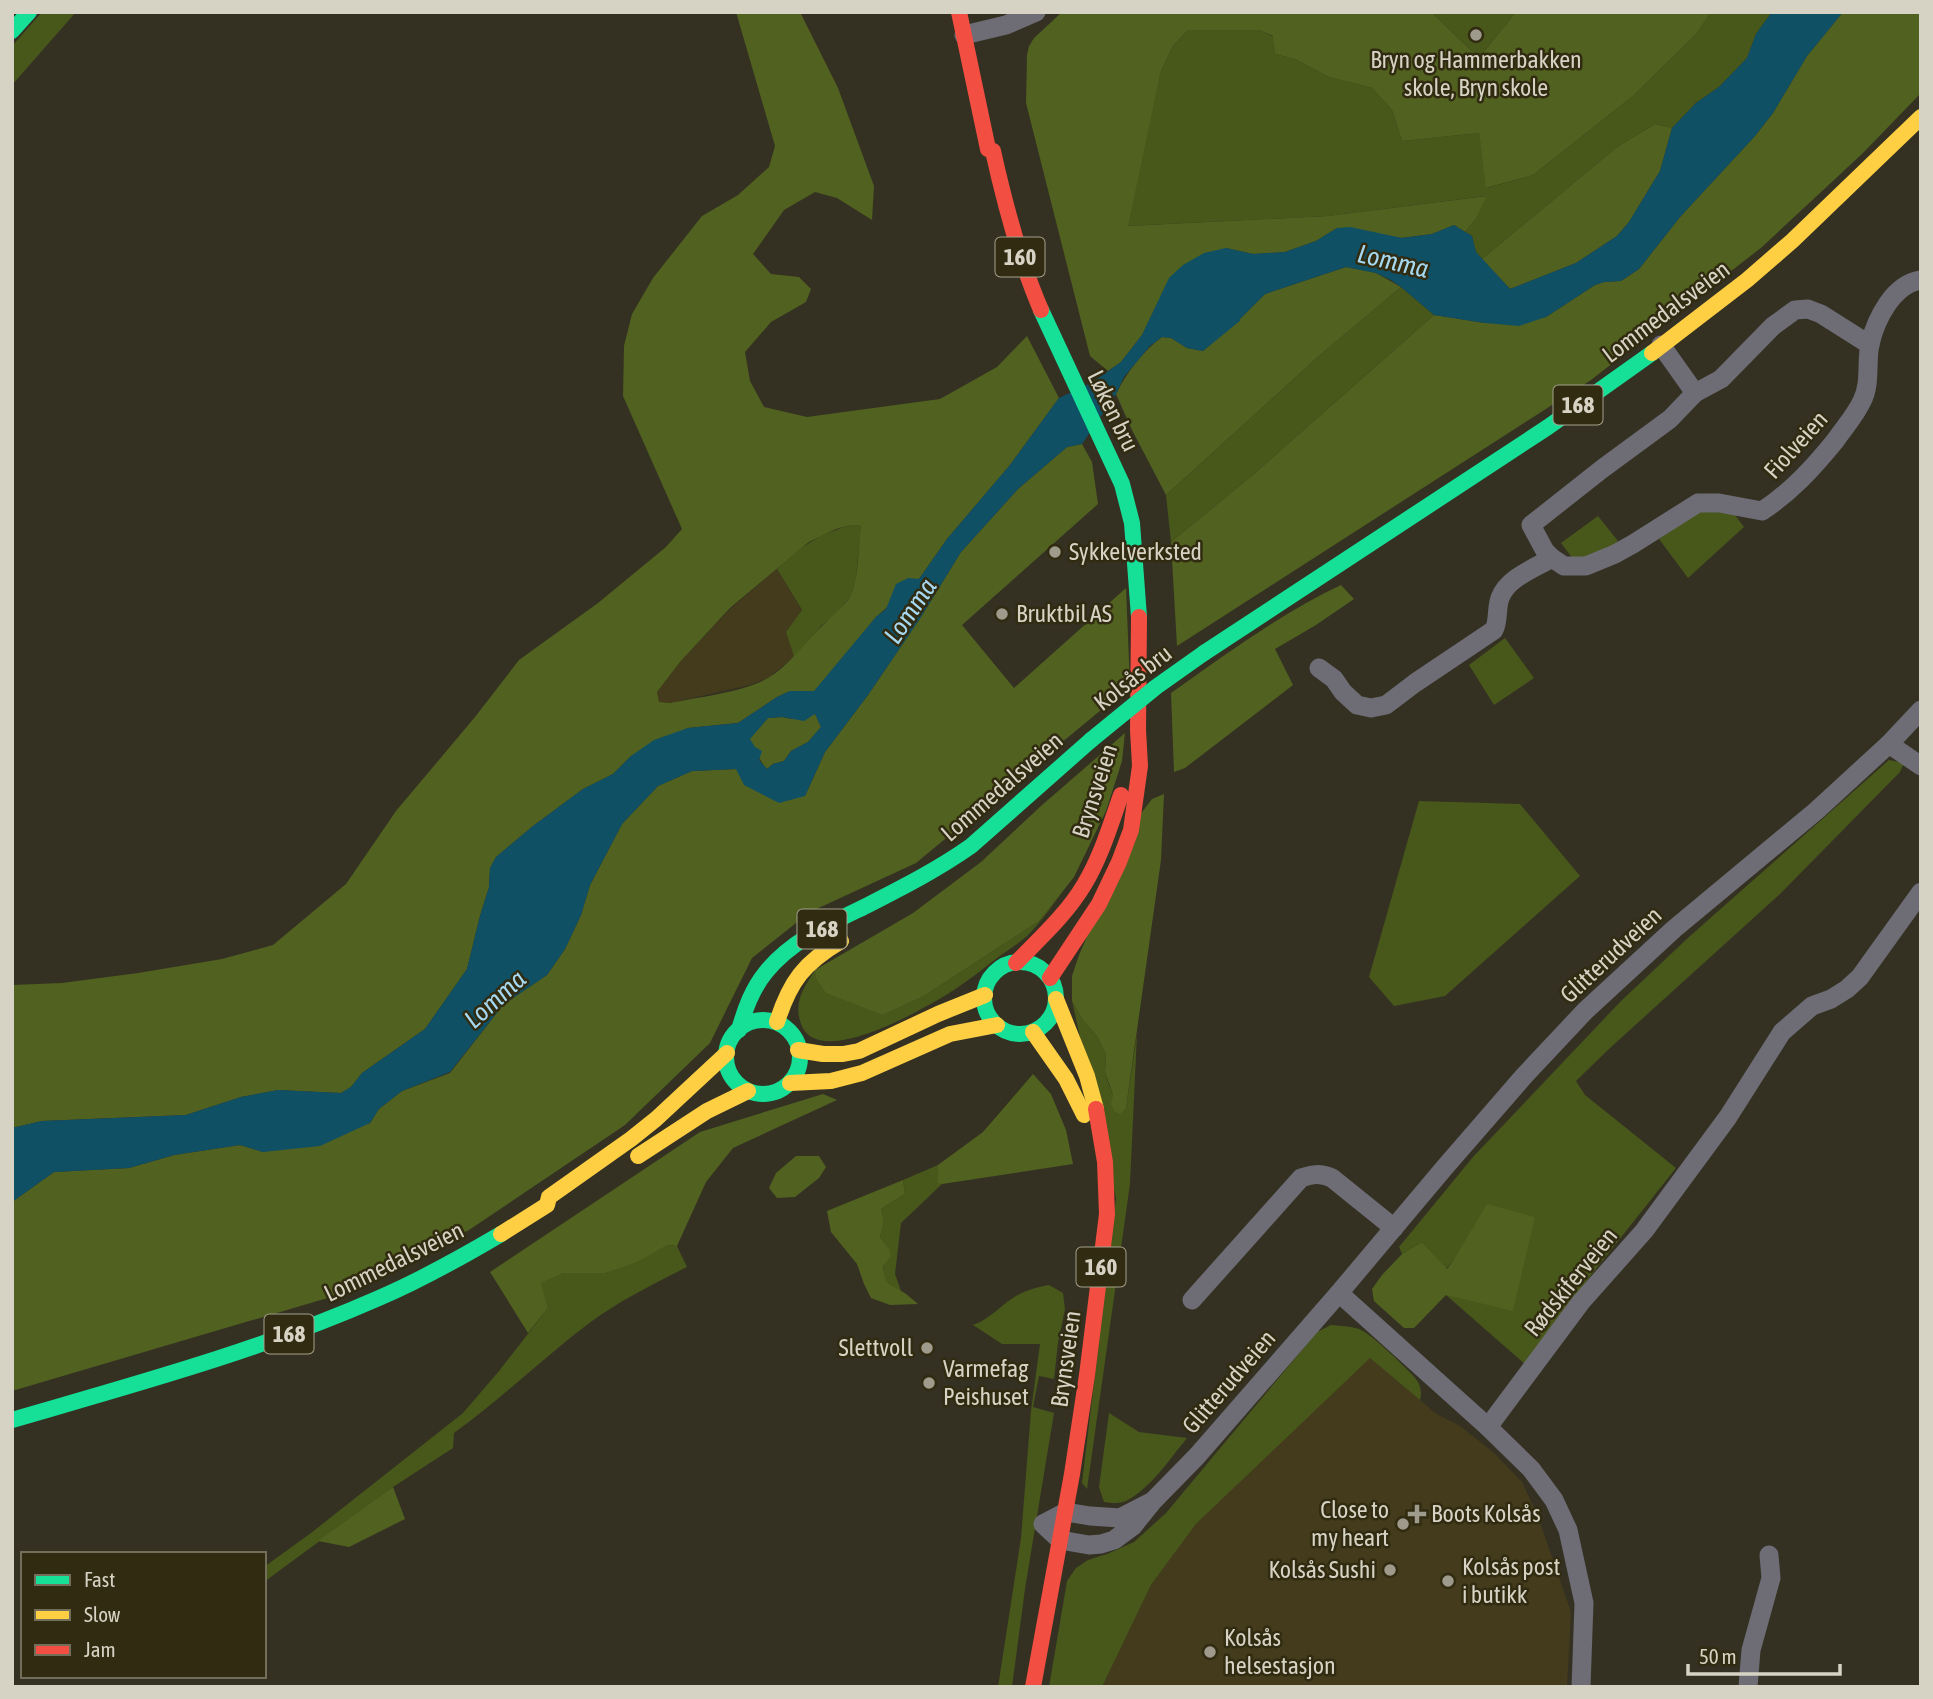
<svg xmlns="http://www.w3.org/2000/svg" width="1933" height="1699" font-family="'Asap Condensed',sans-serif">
<rect width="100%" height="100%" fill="#343123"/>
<g fill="#433b1b">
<path d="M777,569L802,611L786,632L794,657L768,678L750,685L670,703L659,702L657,692L680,662L730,609Z"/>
<path d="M1370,1357L1435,1413L1460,1426L1493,1452L1522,1482L1537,1514L1571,1612L1567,1687H1102L1151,1585L1196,1524Z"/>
</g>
<g fill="#48571a">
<path d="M42,12H76L12,85V46Z"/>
<path d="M1431,12H1516L1479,58Z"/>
<path d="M1711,12H1772L1756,34L1747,58L1719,87L1696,103L1672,128L1655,124L1617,147L1482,259L1476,252L1472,236L1465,232L1477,217L1486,196L1328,216L1127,226L1161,71L1173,46L1188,30H1259L1274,37L1275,54L1295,59L1329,77L1372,88L1392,110L1402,141L1479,133L1487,188L1533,175L1633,96L1697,33Z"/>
<path d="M1401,287L1434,315L1254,474L1171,542L1166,495L1320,355Z"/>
<path d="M1702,510L1735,515L1744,527L1688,578L1659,539Z"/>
<path d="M1598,516L1618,541C1607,552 1589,560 1573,559L1561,543Z"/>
<path d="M852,525L861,526L856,578L852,594L839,611L822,625L794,657L786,632L802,610L777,569C803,546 817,534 852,525Z"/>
<path d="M1505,638L1534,678L1494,705L1469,665Z"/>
<path d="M1889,760L1904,763L1900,772L1781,893L1610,1048L1576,1081L1585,1095L1676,1168L1588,1279L1526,1365L1446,1295L1453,1261L1446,1269L1422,1242L1402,1254L1399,1247L1473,1157L1621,1001L1690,936Z"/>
<path d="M1419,801L1520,804L1580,876L1445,996L1394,1006L1369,977Z"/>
<path d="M1074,877C1060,894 1042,922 1027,936C1018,944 1007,951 997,958C983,969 969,980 954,990C929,1006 818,1072 801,1024C793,1001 804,988 815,970L883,1015L924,996L1039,921Z"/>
<path d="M1072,1001L1082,1019L1097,1036L1106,1054L1105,1072L1109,1085L1113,1095L1126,1108L1137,1034L1130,1184L1087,1489L1082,1483L1116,1198Z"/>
<path d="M938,1165V1182L942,1184L901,1223L895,1274L901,1291L890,1287L885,1281L880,1238L884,1221L881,1209L905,1194L903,1180Z"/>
<path d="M668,1245L677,1246L687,1267C653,1284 619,1301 588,1324C542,1359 501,1399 454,1433L453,1448L393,1487L264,1582V1567L311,1533L463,1413L499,1371L548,1308L540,1283L564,1273H606L637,1261Z"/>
<path d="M1049,1285L1063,1293L1065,1309L1058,1343L1054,1379L1039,1376L1033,1407L1054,1413L1025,1589L1012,1687H998L1021,1538L1031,1411L1040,1344H1002L973,1325C990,1319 1001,1305 1016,1296C1026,1290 1038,1287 1049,1285Z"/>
<path d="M1331,1325C1341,1326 1354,1326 1363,1331C1373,1336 1409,1370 1416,1379C1421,1386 1422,1393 1420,1400L1370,1358L1196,1524L1151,1585L1102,1687H1049L1067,1581L1076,1568L1088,1560L1107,1554L1134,1542L1166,1513L1317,1332Z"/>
<path d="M1109,1413L1139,1432L1187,1438C1169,1460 1151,1488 1126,1501C1118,1504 1112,1503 1104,1502L1099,1487Z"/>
</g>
<g fill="#51611f" fill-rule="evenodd">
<path d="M736,12H800L838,88L874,186L872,220L837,198L815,192L784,210L753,254L771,274L799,277L811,289L806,302L771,322L745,352L750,381L764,407L807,417L940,399L997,367L1027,336L1059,398L1010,465L947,539L919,579L876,617L814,692L790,691L777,697L738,723L688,728L631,756L613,774L583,789L533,826L496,857L490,868L489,887L480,916L467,969L425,1029L362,1073L351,1087L341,1093L278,1090L241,1097L186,1115L42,1121L12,1128V985L62,983L138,973L222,959L273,945L346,884L396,811L475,717L519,660L598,603L666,547L682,529L623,396L624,346L632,314L653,278L702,216L738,195L769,167L775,146ZM852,525L861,526C858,547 859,570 853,590C848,605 832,615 822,626C804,643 790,665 768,678C744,692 698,697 670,703L659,702L657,692L680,662L730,608L809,542L836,529Z"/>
<path d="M1062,12H1431L1479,58L1516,12H1711L1697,33L1633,96L1533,175L1486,188L1479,133L1402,141L1392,110L1372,88L1329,77L1295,59L1275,54L1273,36L1259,30H1188L1173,46L1161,71L1128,226L1328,216L1487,196L1477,217L1465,232L1454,225L1432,234L1401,238L1337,228L1316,241L1285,252L1253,254L1226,248L1170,278L1142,335L1121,362L1108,371L1090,356L1026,103L1027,55L1029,46L1034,38Z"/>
<path d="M1843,12H1921V93L1863,153L1762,247L1591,380L1177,646L1171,542L1254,474L1434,315L1485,323L1546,317L1595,285L1604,282L1621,281L1639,269L1680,217L1755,136L1773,113L1807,56Z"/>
<path d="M1655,124L1672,128L1660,171L1629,222L1617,236L1576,263L1510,289L1482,259L1617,147Z"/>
<path d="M1346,267L1376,273L1401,287L1320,355L1166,495L1132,430L1116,394C1127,372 1143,351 1162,337L1171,338L1187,348L1203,351L1238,321L1265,294Z"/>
<path d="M1082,444L1092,462L1098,504L962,625L1014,688L1126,588L1130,686L916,863L810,912L752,958L710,1043L625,1125L469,1230L331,1297L12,1391V1202L54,1172L129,1168L174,1155L240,1145L263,1152L370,1123L379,1109L402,1091L450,1073L503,1005L547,975L565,949L581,915L590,885L622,824L658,786L692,771L737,769L805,796L825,752L868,695L921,617L961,552L1018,489L1067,447Z"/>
<path d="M1341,585L1354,599L1316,625L1275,649L1293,685L1185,768L1174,772L1171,693C1226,654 1280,614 1341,585Z"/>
<path d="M815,713L821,727L808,742L791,751L784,761L773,764L767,769C758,760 757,749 749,739L768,718L782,717L792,719Z"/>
<path d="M1125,733L1122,761L1106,811L1074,877L1039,921L924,996L883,1015L826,993L816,978L815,970L913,913L981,862L1041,806Z"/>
<path d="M1164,794L1161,860L1126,1108L1120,1114L1114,1111L1111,1104L1113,1095L1105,1072L1106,1054L1097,1036L1082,1019L1072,1001V976L1079,955L1139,816L1152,799Z"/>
<path d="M1033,1074L1051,1094L1066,1130L1073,1164L942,1184L938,1183V1165L983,1132Z"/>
<path d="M823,1094L837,1100L733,1148L706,1182L677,1246L668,1245L637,1262L606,1273H564L541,1283L548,1308L528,1333L490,1272L700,1132Z"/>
<path d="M796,1156H819L826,1167L819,1178L795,1197L777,1198L769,1188L776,1173Z"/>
<path d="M903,1180L905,1194L881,1209L884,1221L880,1238L889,1249L891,1256L883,1266C886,1288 887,1282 903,1292C908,1295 913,1300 918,1304L890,1305L871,1298L864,1284L857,1264L831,1232L827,1211Z"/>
<path d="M1487,1204L1535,1217L1513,1311L1446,1295L1414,1328H1404L1374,1301L1372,1289L1382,1275L1402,1254L1422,1242L1447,1269L1453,1261Z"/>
<path d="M393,1487L405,1519L349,1547L318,1541Z"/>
</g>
<path fill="#105065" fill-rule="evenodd" d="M1772,12H1843L1807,56L1773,113L1755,136L1680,217L1639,269L1621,281L1604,282L1595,285L1546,317L1519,326L1485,323L1434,315L1401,287L1391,280L1376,273L1346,267L1265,294L1239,320H1241L1203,351L1187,348L1171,338L1162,337L1150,346L1124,377L1116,394L1082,444L1067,447L1018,489L961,552L921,617L868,695L825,752L805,796L779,803L744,785L736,769L692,771L658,786L622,824L590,885L581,915L565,949L547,975L503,1005L450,1072L402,1091L379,1109L370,1123L320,1146L263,1152L240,1145L174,1155L129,1168L54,1172L12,1202V1128L42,1121L186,1115L241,1097L278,1090L341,1093L351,1087L362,1073L425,1029L467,969L480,916L489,887L490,868L496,857L533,826L583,789L613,774L631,756L654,740L688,728L738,723L777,697L790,691H814L876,617L886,609L896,584L908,578L919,579L947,539L1010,465L1059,398L1093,382L1121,362L1142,335L1169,278L1183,265L1204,253L1226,248L1253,254L1285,252L1316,241L1337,228L1350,227L1402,238L1432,234L1454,225L1472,236L1476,252L1510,289L1576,263L1617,236L1629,222L1660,171L1672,128L1696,103L1719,87L1747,58L1756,34ZM815,714L821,727L808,742L791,751L784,761L773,764L767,769L759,760L762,751L755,747L750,739L768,718L782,717L804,721Z"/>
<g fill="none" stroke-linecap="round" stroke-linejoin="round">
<g stroke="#6e6d76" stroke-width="19">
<path d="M964,35L1006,25L1036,12"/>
<path d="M1661,345L1695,393L1670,419L1602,469L1531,525L1545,551L1552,558L1564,566H1586L1615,554L1633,544L1698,503H1719L1762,511C1791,492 1813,468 1835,441C1844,428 1855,416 1862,401C1871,384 1866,362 1870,344C1876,319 1893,284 1921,280"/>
<path d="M1695,393L1721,379L1773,326L1795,310L1808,309L1821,314L1870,345"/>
<path d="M1319,668L1334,679L1343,692L1357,705L1371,708L1386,705L1415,683L1494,630C1499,620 1496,609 1500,598C1507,578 1535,568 1552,558"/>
<path d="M1889,744L1921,766"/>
<path d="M1339,1293L1488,1427L1531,1469L1554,1500L1568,1530L1584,1603L1581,1687"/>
<path d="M1192,1300L1301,1178C1313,1174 1320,1173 1332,1178L1394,1228"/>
<path d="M1488,1427L1581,1302L1644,1231L1728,1117L1782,1032L1812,1006L1831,999L1847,989L1860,977L1921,892"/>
<path d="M1153,1501L1120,1518L1090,1516L1066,1512L1043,1524L1060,1540L1089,1545L1101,1544L1114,1540L1133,1526L1153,1501L1197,1456L1339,1293L1445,1167L1524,1076L1585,1011L1674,929L1816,811L1889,744L1921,710"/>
<path d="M1748,1687L1751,1650L1771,1578L1769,1555"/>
</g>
<g stroke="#16e098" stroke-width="16">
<path d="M12,31L29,12"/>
<path d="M1041,310L1122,484L1132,523L1139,617"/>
<path d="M1204,653L1548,427L1652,353"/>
<circle cx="1020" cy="998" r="36"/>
<circle cx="763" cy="1057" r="37"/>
<path d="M739,1030C745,1009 752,989 766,972C791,941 829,924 864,907C901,888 937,870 971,846L1091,740"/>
<path d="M12,1420C136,1384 261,1350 379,1298C421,1280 462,1257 501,1234"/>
</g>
<g stroke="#ffcf43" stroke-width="16">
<path d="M1652,353L1747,280L1792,241L1921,117"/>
<path d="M1056,999L1087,1076L1096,1109"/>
<path d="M777,1022C790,981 804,963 841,941"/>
<path d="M1033,1032L1066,1079L1084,1115"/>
<path d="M798,1050L823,1054H843L859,1051L938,1014L985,995"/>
<path d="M790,1083L831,1081L862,1073L950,1034L997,1025"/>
<path d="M638,1156L707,1111L748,1091"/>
<path d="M501,1234L547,1205L549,1197L631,1139L656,1119L727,1053"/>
</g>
<g stroke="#f24e42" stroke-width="16">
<path d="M959,12L988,149L993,151C1005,205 1019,259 1041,310"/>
<path d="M1016,963C1040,938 1066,915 1084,885C1101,857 1110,826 1121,795"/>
<path d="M1050,978L1099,904L1119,862L1131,830L1140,766L1138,730L1139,617"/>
<path d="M1033,1687L1072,1474L1087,1375L1107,1214L1105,1162L1096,1109"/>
</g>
<path stroke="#16e098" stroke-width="16" d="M1091,740L1156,687L1204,653"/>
</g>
<g fill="#9e9a8c" stroke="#312b11" stroke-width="2.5">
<circle cx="1476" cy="35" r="7"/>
<circle cx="1055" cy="552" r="7"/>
<circle cx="1002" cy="614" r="7"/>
<circle cx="927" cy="1348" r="7"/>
<circle cx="929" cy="1383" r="7"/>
<path d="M1413.5 1503.5h7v7h7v7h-7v7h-7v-7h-7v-7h7z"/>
<circle cx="1403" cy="1524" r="7"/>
<circle cx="1390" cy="1570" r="7"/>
<circle cx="1448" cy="1581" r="7"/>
<circle cx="1210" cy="1652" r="7"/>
</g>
<g text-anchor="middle" stroke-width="5" stroke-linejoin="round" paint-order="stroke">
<g fill="#312b11" stroke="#a5a18e" stroke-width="2">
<rect x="995.5" y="237.5" width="49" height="39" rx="5"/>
<rect x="1553.5" y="385.5" width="49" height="39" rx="5"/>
<rect x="797.5" y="909.5" width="49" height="39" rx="5"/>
<rect x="1076.5" y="1247.5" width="49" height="39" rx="5"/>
<rect x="264.5" y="1314.5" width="49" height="39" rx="5"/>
</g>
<g font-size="23" font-weight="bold" fill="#d7d3c4">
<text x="1020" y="265">160</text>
<text x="1578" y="413">168</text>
<text x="822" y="937">168</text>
<text x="1101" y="1275">160</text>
<text x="289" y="1342">168</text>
</g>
<g font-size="24" fill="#d7d3c4" stroke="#312b11" text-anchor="start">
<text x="1476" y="68" text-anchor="middle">Bryn og Hammerbakken<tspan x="1476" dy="28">skole, Bryn skole</tspan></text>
<text x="1069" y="560">Sykkelverksted</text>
<text x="1016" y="622">Bruktbil AS</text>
<text x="913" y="1356" text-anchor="end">Slettvoll</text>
<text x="943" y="1377">Varmefag<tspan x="943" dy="28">Peishuset</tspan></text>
<text x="1389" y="1518" text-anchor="end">Close to<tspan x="1389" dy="28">my heart</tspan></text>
<text x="1431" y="1522">Boots Kolsås</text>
<text x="1462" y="1575">Kolsås post<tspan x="1462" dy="28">i butikk</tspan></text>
<text x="1376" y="1578" text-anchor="end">Kolsås Sushi</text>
<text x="1224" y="1646">Kolsås<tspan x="1224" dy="28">helsestasjon</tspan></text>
</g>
<g font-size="24" fill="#d7d3c4" stroke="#312b11">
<text transform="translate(1666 312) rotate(-37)" y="8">Lommedalsveien</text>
<text transform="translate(1113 411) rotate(64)" y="8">Løken bru</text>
<text transform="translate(1796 445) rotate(-48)" y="8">Fiolveien</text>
<text transform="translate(1133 678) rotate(-38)" y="8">Kolsås bru</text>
<text transform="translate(1002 787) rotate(-41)" y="8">Lommedalsveien</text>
<text transform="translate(1095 791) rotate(-72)" y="8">Brynsveien</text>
<text transform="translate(1611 955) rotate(-43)" y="8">Glitterudveien</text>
<text transform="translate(394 1262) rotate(-26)" y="8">Lommedalsveien</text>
<text transform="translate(1571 1282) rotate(-51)" y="8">Rødskiferveien</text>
<text transform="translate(1066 1359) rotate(-82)" y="8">Brynsveien</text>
<text transform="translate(1229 1382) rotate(-49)" y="8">Glitterudveien</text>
</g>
<g font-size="26" font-style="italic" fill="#a6d9f1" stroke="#312b11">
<text transform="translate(1393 261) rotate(13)" y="9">Lomma</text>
<text transform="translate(910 611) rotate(-56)" y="9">Lomma</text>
<text transform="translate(495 999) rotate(-42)" y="9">Lomma</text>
</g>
</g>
<rect width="1933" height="1699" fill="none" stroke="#d7d3c4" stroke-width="28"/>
<rect x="21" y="1552" width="245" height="126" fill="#312b11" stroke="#736e59" stroke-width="2"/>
<rect x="35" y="1575" width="35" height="10" fill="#16e098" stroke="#736e59" stroke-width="2"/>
<text x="84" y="1587" font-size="21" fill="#d7d3c4">Fast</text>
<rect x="35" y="1610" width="35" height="10" fill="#ffcf43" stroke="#736e59" stroke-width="2"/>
<text x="84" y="1622" font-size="21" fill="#d7d3c4">Slow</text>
<rect x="35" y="1645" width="35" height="10" fill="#f24e42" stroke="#736e59" stroke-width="2"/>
<text x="84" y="1657" font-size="21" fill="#d7d3c4">Jam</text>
<path d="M1688 1664v10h152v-10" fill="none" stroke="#d7d3c4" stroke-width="3.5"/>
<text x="1699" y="1664" font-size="21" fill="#d7d3c4" stroke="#312b11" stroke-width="5" paint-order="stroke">50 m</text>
</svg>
